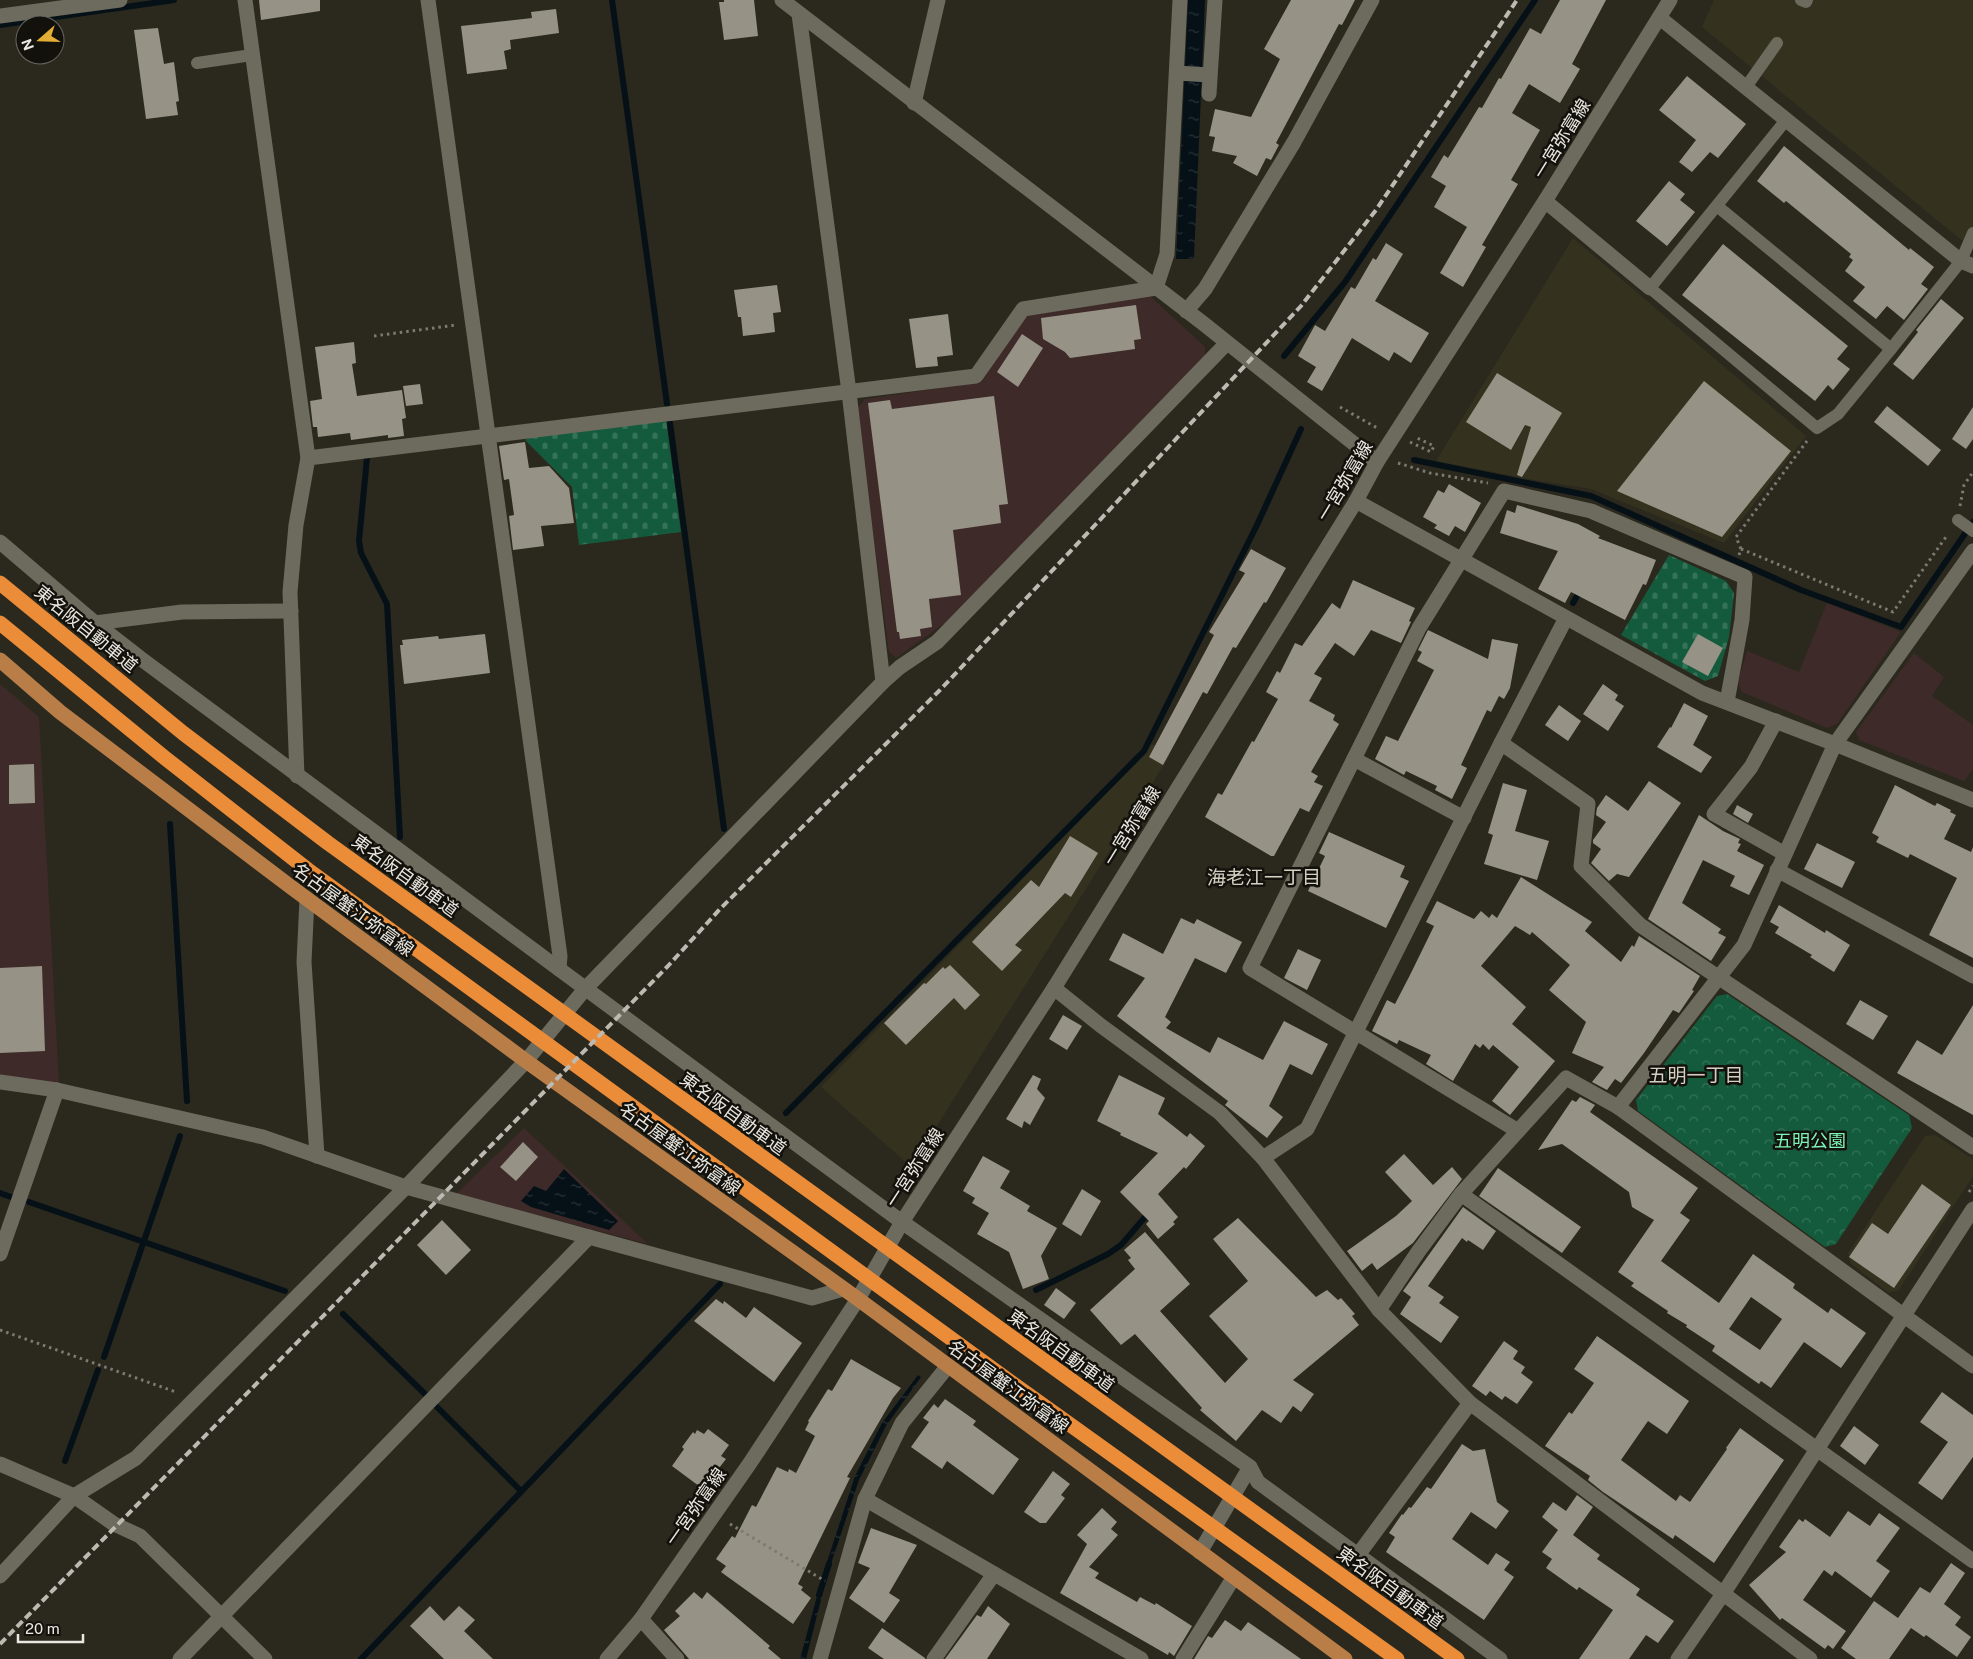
<svg xmlns="http://www.w3.org/2000/svg" width="1973" height="1659" font-family="'Public Sans','Noto Sans JP',sans-serif">
<defs>
<pattern id="forest-crowns" width="20" height="18" patternUnits="userSpaceOnUse" patternTransform="scale(1.25)"><rect width="20" height="18" fill="#135b3c"/><path d="M2 6a3 3 0 1 1 6 0M12 15a3 3 0 1 1 6 0" fill="none" stroke="#357358"/></pattern>
<pattern id="cemetery-stones" width="16" height="16" patternUnits="userSpaceOnUse" patternTransform="scale(1.25)"><rect width="16" height="16" fill="#135b3c"/><path d="M2 7V4a2 2 0 0 1 4 0v3zM10 15v-3a2 2 0 0 1 4 0v3z" fill="#357358"/></pattern>
<pattern id="water-ripples" width="26" height="14" patternUnits="userSpaceOnUse" patternTransform="scale(1.25)"><rect width="26" height="14" fill="#051117"/><path d="M2 4q2-2 4 0t4 0M15 11q2-2 4 0t4 0" fill="none" stroke="#293438"/></pattern>
</defs>
<rect width="100%" height="100%" fill="#2b291e"/>
<g fill="#34311f">
<path d="M1714,0H1973V246L1965,243L1702,27Z"/>
<path d="M1573,238L1806,436L1724,543L1591,489L1528,479L1436,461Z"/>
<path d="M1151,743L1170,755L911,1167L821,1087L1146,752Z"/>
<path d="M1935,1135L1973,1159V1176L1899,1290L1889,1293L1850,1263L1848,1253L1925,1136Z"/>
</g>
<g fill="#3e2a29">
<path d="M1150,296L1205,347V355L946,622L896,658L889,652L857,408L865,399L982,382L1025,316Z"/>
<path d="M1827,603L1901,632L1837,724L1827,728L1742,692L1738,682L1747,651L1799,672Z"/>
<path d="M1914,653L1944,677L1932,696L1973,725V769L1964,781L1859,740L1856,732Z"/>
<path d="M0,684L39,717L59,1084L0,1075Z"/>
<path d="M524,1128L648,1244L456,1194Z"/>
</g>
<path fill="url(#forest-crowns)" d="M1727,994L1909,1115L1912,1128L1836,1244L1825,1247L1638,1111L1636,1100L1717,996Z"/>
<g fill="url(#cemetery-stones)">
<path d="M666,419L681,532L579,545L572,487L525,440L531,436Z"/>
<path d="M1669,555L1726,581L1734,593L1729,637L1718,676L1705,681L1621,635Z"/>
</g>
<g fill="url(#water-ripples)">
<path d="M1188,0H1205L1194,259H1176Z"/>
<path d="M564,1169L618,1221L609,1230L531,1207L521,1201L534,1186L546,1191Z"/>
<path d="M918,1375L921,1377L886,1426L859,1480L828,1573L824,1571L855,1476L882,1423Z"/>
<path d="M820,1585L824,1588L806,1659H800Z"/>
</g>
<g fill="none" stroke-linecap="round" stroke-linejoin="round">
<g stroke="#051117" stroke-width="6">
<path d="M612,0L667,404"/>
<path d="M0,25L174,0"/>
<path d="M1284,356L1345,282L1535,0"/>
<path d="M670,423L724,829"/>
<path d="M367,458L359,541L361,553L387,604L400,837"/>
<path d="M1414,460L1591,496L1801,590L1901,627L1973,522"/>
<path d="M1573,603L1581,589"/>
<path d="M170,824L187,1101"/>
<path d="M786,1113L1144,751L1257,525L1301,429"/>
<path d="M0,1193L14,1198"/>
<path d="M29,1202L285,1291"/>
<path d="M1036,1290L1108,1254L1121,1245L1146,1216"/>
<path d="M343,1314L426,1395"/>
<path d="M104,1357L180,1136"/>
<path d="M436,1406L521,1491"/>
<path d="M65,1461L98,1370"/>
<path d="M819,1595L829,1564"/>
<path d="M361,1659L720,1284"/>
</g>
</g>
<g fill="#969386" fill-rule="evenodd">
<path d="M259,0H320V11L261,20Z"/>
<path d="M724,0H754L758,36L724,40L719,2H724Z"/>
<path d="M1291,0H1355L1342,25L1339,24L1311,77L1276,143L1279,145L1271,160L1266,158L1257,176L1233,163L1237,156L1212,151L1215,137L1209,136L1215,109L1251,117L1280,59L1264,49Z"/>
<path d="M1560,0H1606L1572,64L1580,69L1560,103L1529,84L1512,113L1540,130L1511,180L1518,184L1482,245L1486,247L1463,287L1440,273L1467,227L1434,207L1446,186L1431,177L1444,155L1448,158L1479,107L1482,108L1499,78L1501,79L1530,28L1541,34Z"/>
<path d="M556,9L559,33L510,40L511,49L504,51L507,69L467,74L461,26L532,18L531,12Z"/>
<path d="M158,28L164,64L174,62L179,101L176,102L178,115L146,119L134,30Z"/>
<path d="M1687,76L1746,124L1718,158L1710,152L1692,172L1679,162L1696,140L1659,110Z"/>
<path d="M1784,146L1909,250L1910,248L1934,267L1921,284L1928,289L1904,320L1887,306L1876,319L1853,301L1865,287L1845,271L1853,260L1849,257L1851,254L1786,201L1784,203L1757,181Z"/>
<path d="M1669,181L1685,194L1680,200L1695,212L1667,246L1636,221Z"/>
<path d="M1386,243L1403,254L1375,301L1429,333L1411,363L1394,352L1389,361L1352,338L1322,391L1307,382L1316,367L1298,356L1315,325L1325,331L1351,287L1355,289L1373,258L1376,260Z"/>
<path d="M1723,244L1848,346L1837,359L1850,369L1833,390L1828,385L1815,401L1682,295Z"/>
<path d="M777,285L781,312L773,313L775,332L743,336L741,317H738L734,290Z"/>
<path d="M1941,299L1964,318L1913,380L1893,364L1918,332L1916,330Z"/>
<path d="M1136,305L1141,339L1134,340L1135,349L1070,358L1065,352L1043,339L1041,318Z"/>
<path d="M948,314L953,355L937,357L938,366L916,368L909,319Z"/>
<path d="M1022,334L1043,348L1018,387L997,372Z"/>
<path d="M354,342L356,363L352,364L357,396L402,390L406,418L402,419L404,436L388,438V435L351,440L350,433L318,437L317,427H313L310,401L322,399L315,347Z"/>
<path d="M1497,373L1562,413L1522,477L1517,475L1531,427L1525,425L1511,450L1466,422Z"/>
<path d="M1704,381L1791,451L1722,537L1617,491Z"/>
<path d="M420,384L423,404L406,406L403,386Z"/>
<path d="M994,396L1008,504L999,505L1001,523L953,530L961,595L929,599L932,627L920,629L921,636L900,639L899,632H897L868,403L890,400L892,409Z"/>
<path d="M1887,406L1941,450L1928,466L1874,422Z"/>
<path d="M1973,407V439L1966,449L1952,439Z"/>
<path d="M525,442L529,468L549,466L569,488L574,523L541,526L544,546L513,550L509,516L514,515L509,479L504,480L499,446Z"/>
<path d="M1449,484L1481,503L1465,532L1455,526L1449,536L1434,528L1437,525L1423,517L1438,490L1444,493Z"/>
<path d="M1517,505L1578,524L1600,536L1598,538L1656,560L1646,585L1643,584L1625,620L1571,592L1565,603L1538,589L1558,551L1500,533L1507,510L1515,513Z"/>
<path d="M1251,549L1286,568L1266,603L1264,602L1236,648L1233,647L1207,694L1203,692L1163,765L1149,757L1214,635L1209,632L1245,573L1239,570Z"/>
<path d="M1353,580L1415,608L1409,621L1411,622L1401,643L1371,630L1354,656L1335,643L1314,674L1322,678L1309,701L1335,715L1333,720L1339,724L1311,772L1318,776L1314,782L1323,786L1309,812L1300,808L1274,856H1271L1205,817L1218,793L1222,795L1252,741L1254,742L1278,699L1266,692L1277,671L1280,673L1295,643L1302,646L1332,603L1340,609Z"/>
<path d="M1428,630L1488,659L1492,639L1518,644L1510,688L1504,699L1499,696L1491,712L1487,710L1461,765L1467,768L1452,799L1435,790L1437,786L1406,771L1404,775L1375,759L1386,736L1398,741L1434,670L1417,661L1422,652L1418,650Z"/>
<path d="M485,634L490,673L404,684L400,645H403L402,640L438,636L439,639Z"/>
<path d="M1698,634L1723,648L1708,676L1682,662Z"/>
<path d="M1603,684L1618,695L1615,700L1624,706L1608,731L1583,714Z"/>
<path d="M1684,703L1708,716L1693,745L1712,757L1701,773L1657,747L1670,727L1671,728Z"/>
<path d="M1559,705L1581,721L1568,741L1545,725Z"/>
<path d="M34,764L35,803L9,804V765Z"/>
<path d="M1649,781L1681,803L1629,877L1617,874L1609,881L1591,863L1601,849L1593,843V840L1606,822L1596,815L1597,808L1606,795L1628,811Z"/>
<path d="M1503,783L1527,790L1515,831L1549,841L1537,880L1484,864L1493,835L1488,833Z"/>
<path d="M1895,785L1935,806L1937,803L1951,810L1950,812L1956,815L1944,839L1971,852L1973,847V958L1929,935L1957,878L1910,854L1908,858L1876,842L1879,837L1872,833Z"/>
<path d="M1737,805L1753,814L1748,823L1733,814Z"/>
<path d="M1699,815L1723,831L1740,839L1738,843L1741,844L1737,851L1764,865L1749,895L1730,886L1735,876L1703,860L1682,903L1721,929L1718,933L1726,937L1711,961L1648,919Z"/>
<path d="M1329,832L1405,866L1400,877L1409,881L1386,928L1308,891L1325,856L1319,853Z"/>
<path d="M1070,836L1098,853L1071,897L1065,893L1015,945L1022,950L1002,971L972,942L1031,880L1039,887Z"/>
<path d="M1817,843L1855,862L1842,888L1804,869Z"/>
<path d="M1521,877L1592,922L1585,931L1621,962L1632,945L1634,947L1639,936L1700,976L1692,990L1694,991L1679,1013L1673,1010L1644,1053L1621,1083L1615,1079L1607,1090L1592,1082L1604,1067L1572,1053L1586,1022L1549,990L1570,965L1532,932L1530,935L1515,926L1481,966L1526,1007L1512,1024L1555,1061L1510,1115L1492,1101L1519,1067L1493,1045L1489,1050L1483,1044L1480,1048L1475,1044L1453,1081L1426,1064L1431,1055L1399,1040L1397,1044L1372,1031L1387,1000L1395,1004L1410,975L1434,926L1426,922L1437,901L1474,919L1481,911L1489,918L1492,914L1497,918Z"/>
<path d="M1779,905L1825,933L1826,930L1850,945L1834,972L1810,957L1812,955L1775,933L1779,927L1770,922Z"/>
<path d="M1181,918L1194,924L1197,919L1242,942L1226,973L1195,958L1165,1017L1171,1022L1166,1028L1210,1053L1218,1037L1263,1060L1284,1021L1328,1044L1312,1075L1290,1064L1269,1106L1283,1117L1267,1138L1225,1105L1228,1101L1117,1016L1145,978L1109,960L1123,933L1163,954Z"/>
<path d="M1298,949L1321,960L1307,990L1284,978Z"/>
<path d="M950,965L980,995L965,1010L954,998L906,1045L884,1023L924,983L926,984L943,967L945,969Z"/>
<path d="M42,966L45,1051L0,1053V968Z"/>
<path d="M1860,1000L1888,1016L1873,1040L1846,1024Z"/>
<path d="M1973,1005V1115L1897,1073L1917,1040L1942,1055Z"/>
<path d="M1063,1015L1082,1026L1067,1050L1049,1039Z"/>
<path d="M1033,1075L1041,1079L1037,1089L1045,1098L1030,1125L1024,1121L1022,1128L1006,1119Z"/>
<path d="M1119,1075L1165,1098L1158,1114L1187,1137L1190,1133L1205,1146L1186,1169L1184,1167L1158,1194L1178,1217L1173,1222L1175,1224L1158,1239L1146,1224L1149,1221L1120,1192L1158,1153L1120,1135L1121,1133L1097,1121Z"/>
<path d="M1580,1097L1595,1105L1590,1112L1698,1188L1680,1213L1690,1220L1661,1261L1719,1303L1753,1254L1795,1284L1793,1288L1828,1313L1831,1308L1866,1333L1841,1368L1804,1342L1771,1388L1761,1381L1759,1384L1712,1351L1715,1346L1686,1327L1687,1325L1667,1313L1668,1311L1631,1286L1634,1283L1618,1272L1654,1220L1632,1207L1629,1192L1562,1144L1538,1150L1572,1100L1576,1102ZM1751,1297L1782,1319L1760,1350L1729,1329Z"/>
<path d="M523,1142L538,1157L516,1181L500,1167Z"/>
<path d="M1404,1154L1433,1185L1452,1167L1462,1179L1413,1243L1377,1270L1372,1263L1362,1271L1347,1251L1396,1216L1412,1201L1385,1172Z"/>
<path d="M983,1156L1010,1171L1000,1188L1030,1206L1027,1211L1057,1228L1041,1256L1049,1279L1023,1289L1009,1252L977,1234L989,1213L972,1203L975,1198L963,1191Z"/>
<path d="M1498,1168L1581,1227L1562,1253L1479,1196Z"/>
<path d="M1922,1184L1951,1205L1894,1288L1849,1257L1872,1223L1888,1234Z"/>
<path d="M1082,1189L1101,1201L1081,1236L1062,1224Z"/>
<path d="M1463,1207L1496,1231L1483,1250L1468,1240L1467,1242L1462,1238L1428,1286L1444,1297L1439,1303L1459,1317L1441,1343L1400,1314L1411,1297L1403,1291Z"/>
<path d="M1238,1218L1316,1297L1327,1290L1338,1300L1341,1298L1355,1314L1352,1316L1359,1325L1293,1380L1314,1394L1301,1412L1293,1406L1281,1423L1262,1410L1236,1441L1200,1410L1202,1408L1135,1334L1121,1345L1090,1310L1135,1269L1128,1260L1131,1258L1124,1250L1145,1232L1190,1284L1160,1311L1225,1383L1248,1359L1209,1316L1248,1281L1213,1239Z"/>
<path d="M442,1220L471,1250L446,1275L417,1245Z"/>
<path d="M1056,1288L1076,1303L1064,1319L1044,1305Z"/>
<path d="M716,1299L723,1304L724,1301L746,1318L754,1307L802,1343L774,1382L694,1321Z"/>
<path d="M1597,1336L1689,1401L1667,1434L1648,1421L1621,1460L1676,1501L1680,1495L1690,1502L1727,1449L1726,1448L1740,1428L1784,1460L1714,1563L1675,1535L1673,1539L1603,1492L1588,1480L1590,1476L1545,1446L1569,1412L1572,1414L1594,1383L1574,1369Z"/>
<path d="M1504,1341L1518,1351L1513,1359L1525,1367L1521,1373L1533,1382L1517,1404L1505,1396L1502,1400L1490,1391L1486,1396L1472,1386Z"/>
<path d="M851,1359L901,1388L893,1398L847,1477L850,1478L798,1584L803,1587L801,1590L811,1598L793,1624L721,1572L726,1566L716,1559L732,1536L735,1538L752,1505L756,1507L777,1467L788,1472L789,1469L796,1473L815,1436L805,1430L809,1422L808,1421L828,1389L832,1391Z"/>
<path d="M1942,1392L1973,1415V1457L1942,1500L1918,1483L1948,1442L1920,1422Z"/>
<path d="M945,1399L976,1421L973,1425L1019,1459L993,1495L947,1461L942,1469L911,1447L929,1422L923,1418L934,1404L938,1408Z"/>
<path d="M1854,1426L1879,1445L1865,1465L1840,1446Z"/>
<path d="M708,1429L729,1445L721,1456L726,1459L703,1489L672,1466L684,1449L682,1447L693,1432L695,1434L697,1430L704,1434Z"/>
<path d="M1462,1444L1473,1451L1485,1449L1497,1502L1509,1511L1496,1529L1471,1512L1452,1539L1488,1565L1496,1553L1510,1562L1504,1570L1514,1577L1484,1620L1386,1552L1395,1537L1389,1533L1402,1514L1403,1515L1409,1507L1411,1508L1427,1487L1431,1489Z"/>
<path d="M1053,1471L1070,1484L1061,1495L1065,1498L1046,1523H1040L1024,1512Z"/>
<path d="M1577,1495L1593,1507L1573,1535L1600,1555L1597,1559L1640,1589L1636,1595L1674,1621L1658,1643L1646,1635L1629,1659H1579L1613,1610L1579,1587L1577,1590L1546,1568L1552,1559L1542,1552L1558,1530L1542,1517L1553,1502L1566,1511Z"/>
<path d="M1102,1508L1117,1522L1111,1529L1118,1535L1089,1567L1099,1573L1095,1578L1137,1602L1140,1597L1155,1605L1156,1603L1192,1626L1174,1656L1169,1652L1168,1655L1060,1593L1087,1544L1077,1535Z"/>
<path d="M1848,1511L1870,1526L1879,1513L1900,1528L1876,1561L1890,1571L1871,1598L1835,1571L1832,1576L1824,1570L1803,1600L1846,1631L1833,1649L1828,1645L1825,1649L1782,1618L1780,1620L1749,1585L1786,1552L1779,1547L1799,1519L1803,1522L1805,1519L1830,1537Z"/>
<path d="M871,1528L917,1545L889,1593L900,1600L884,1623L849,1598L870,1568L858,1563Z"/>
<path d="M1951,1563L1965,1573L1944,1604L1961,1617L1955,1625L1971,1637L1957,1657L1926,1635L1924,1637L1911,1628L1889,1659H1856L1841,1648L1874,1601L1898,1618L1920,1587L1930,1593Z"/>
<path d="M694,1592L702,1599L707,1592L770,1646L768,1648L781,1659H689L664,1630L680,1616L675,1611Z"/>
<path d="M430,1606L444,1621L459,1606L475,1620L464,1631L493,1659H444L410,1626Z"/>
<path d="M988,1606L1010,1624L987,1659H945L977,1615L981,1617Z"/>
<path d="M1225,1620L1241,1631L1248,1622L1301,1659H1194L1208,1636L1212,1638Z"/>
<path d="M882,1628L925,1658V1659H884L868,1648Z"/>
</g>
<g fill="none" stroke-linecap="round" stroke-linejoin="round">
<g stroke="#7c7a71" stroke-width="3" stroke-dasharray="2.5 4" stroke-linecap="butt">
<path d="M374,336L456,325"/>
<path d="M1340,407L1379,429"/>
<path d="M1410,442L1431,452L1434,446L1415,437"/>
<path d="M1398,463L1430,473L1488,483"/>
<path d="M1960,506L1964,485L1973,472"/>
<path d="M1741,549L1893,612L1948,534"/>
<path d="M1739,555L1741,549L1736,537L1807,441"/>
<path d="M1969,1192L1973,1186"/>
<path d="M0,1330L176,1392"/>
<path d="M730,1524L825,1581"/>
</g>
<g stroke="#6d6a5e" stroke-width="12">
<path d="M1801,0L1806,2L1807,0"/>
<path d="M197,63L252,55"/>
<path d="M1746,87L1777,43"/>
<path d="M1786,120L1650,288L1817,428L1838,414L1891,349L1961,261L1973,233"/>
<path d="M1717,206L1891,349"/>
<path d="M1958,520L1973,531"/>
</g>
<g stroke="#6d6a5e" stroke-width="15">
<path d="M245,0L308,458"/>
<path d="M428,0L560,956L559,969"/>
<path d="M799,14L849,392L883,682"/>
<path d="M0,16L120,0"/>
<path d="M1177,73L1209,75"/>
<path d="M1209,94L1215,0"/>
<path d="M914,103L938,0"/>
<path d="M1545,201L1650,288"/>
<path d="M1186,311L1205,289L1294,142L1372,0"/>
<path d="M1356,501L1702,693L1835,744L1973,800"/>
<path d="M0,542L95,623L140,658L559,969L902,1222L1250,1467L1258,1482L1500,1659"/>
<path d="M95,623L182,612L291,611"/>
<path d="M1776,721L1751,767L1714,814L1785,854"/>
<path d="M1501,743L1588,804L1581,866L1640,925L1973,1147"/>
<path d="M1354,759L1464,818"/>
<path d="M297,776L290,592L296,525L308,458L976,376L1023,309L1156,288L1167,254L1180,0"/>
<path d="M1777,870L1973,976"/>
<path d="M307,899L304,962L317,1156"/>
<path d="M1054,988L1100,1025L1220,1113L1263,1158L1379,1310L1470,1403L1810,1659"/>
<path d="M0,1082L57,1090L263,1137L406,1187L812,1298L843,1289"/>
<path d="M1618,1107L1744,945L1835,744L1973,551"/>
<path d="M1518,1131L1250,968L1419,628L1504,491L1591,511L1745,577L1742,620L1727,702"/>
<path d="M1263,1158L1307,1129L1501,743L1566,618"/>
<path d="M1461,1194L1973,1561"/>
<path d="M0,1254L57,1090"/>
<path d="M1379,1310L1418,1252L1461,1194L1566,1078L1618,1107L1973,1366"/>
<path d="M0,1464L74,1496L114,1524L140,1536L265,1659"/>
<path d="M865,1499L1141,1659"/>
<path d="M1200,1552L1250,1467"/>
<path d="M1358,1555L1470,1403"/>
<path d="M0,1576L74,1496L136,1458L406,1187L526,1061L585,989L883,682L900,667L937,642L1226,344"/>
<path d="M641,1619L677,1659"/>
<path d="M180,1659L589,1237"/>
<path d="M820,1659L865,1499L902,1423L948,1366"/>
<path d="M934,1659L994,1574"/>
<path d="M1183,1659L1234,1577"/>
</g>
<g stroke="#6d6a5e" stroke-width="15">
<path d="M782,0L1204,324L1377,462"/>
<path d="M1660,18L1961,261L1973,266"/>
<path d="M607,1659L641,1619L750,1463L858,1299L902,1222L1054,988L1356,501L1377,462L1545,201L1670,0"/>
<path d="M1678,1659L1723,1594L1973,1209"/>
</g>
<path stroke="#b97e47" stroke-width="15" d="M0,660L60,712L291,887L526,1061L858,1299L1345,1659"/>
<g stroke="#eb8c38" stroke-width="15">
<path d="M0,583L183,733L328,843L1457,1659"/>
<path d="M0,623L165,758L308,870L1012,1383L1397,1659"/>
</g>
<path stroke="#bcbab2" stroke-width="4" stroke-dasharray="8 4" stroke-linecap="butt" d="M0,1644L668,966L720,909L940,690L1301,306L1376,210L1517,0"/>
</g>
<g text-anchor="middle" stroke-width="5" stroke-linejoin="round" paint-order="stroke">
<g font-size="18" fill="#e9e7e0" stroke="#12110c">
<text transform="translate(1562 139) rotate(-58)" y="6">一宮弥富線</text>
<text transform="translate(1345 481) rotate(-59)" y="6">一宮弥富線</text>
<text transform="translate(86 629) rotate(39)" y="6">東名阪自動車道</text>
<text transform="translate(1132 826) rotate(-58)" y="6">一宮弥富線</text>
<text transform="translate(405 876) rotate(36)" y="6">東名阪自動車道</text>
<text transform="translate(353 910) rotate(36)" y="6">名古屋蟹江弥富線</text>
<text transform="translate(733 1114) rotate(36)" y="6">東名阪自動車道</text>
<text transform="translate(680 1149) rotate(36)" y="6">名古屋蟹江弥富線</text>
<text transform="translate(915 1168) rotate(-57)" y="6">一宮弥富線</text>
<text transform="translate(1061 1351) rotate(36)" y="6">東名阪自動車道</text>
<text transform="translate(1008 1387) rotate(36)" y="6">名古屋蟹江弥富線</text>
<text transform="translate(696 1507) rotate(-55)" y="6">一宮弥富線</text>
<text transform="translate(1390 1588) rotate(36)" y="6">東名阪自動車道</text>
</g>
<g font-size="18" fill="#7cf5b8" stroke="#12110c">
<text x="1810" y="1147">五明公園</text>
</g>
<g font-size="19" fill="#d3d0c2" stroke="#12110c">
<text x="1264" y="884">海老江一丁目</text>
<text x="1696" y="1082">五明一丁目</text>
</g>
</g>
<g transform="translate(40 40) rotate(250)"><circle r="24" fill="#12110c" stroke="#686761"/>
<path d="M0-4L9 19L0 12L-9 19Z" fill="#e3ae34"/>
<text y="-8" font-size="14" font-weight="bold" text-anchor="middle" fill="#e9e7e0">N</text>
</g>
<path d="M18 1634v8h65v-8" fill="none" stroke="#e9e7e0" stroke-width="2.5"/>
<text x="25" y="1634" font-size="15" fill="#e9e7e0" stroke="#12110c" stroke-width="4" paint-order="stroke">20 m</text>
</svg>
